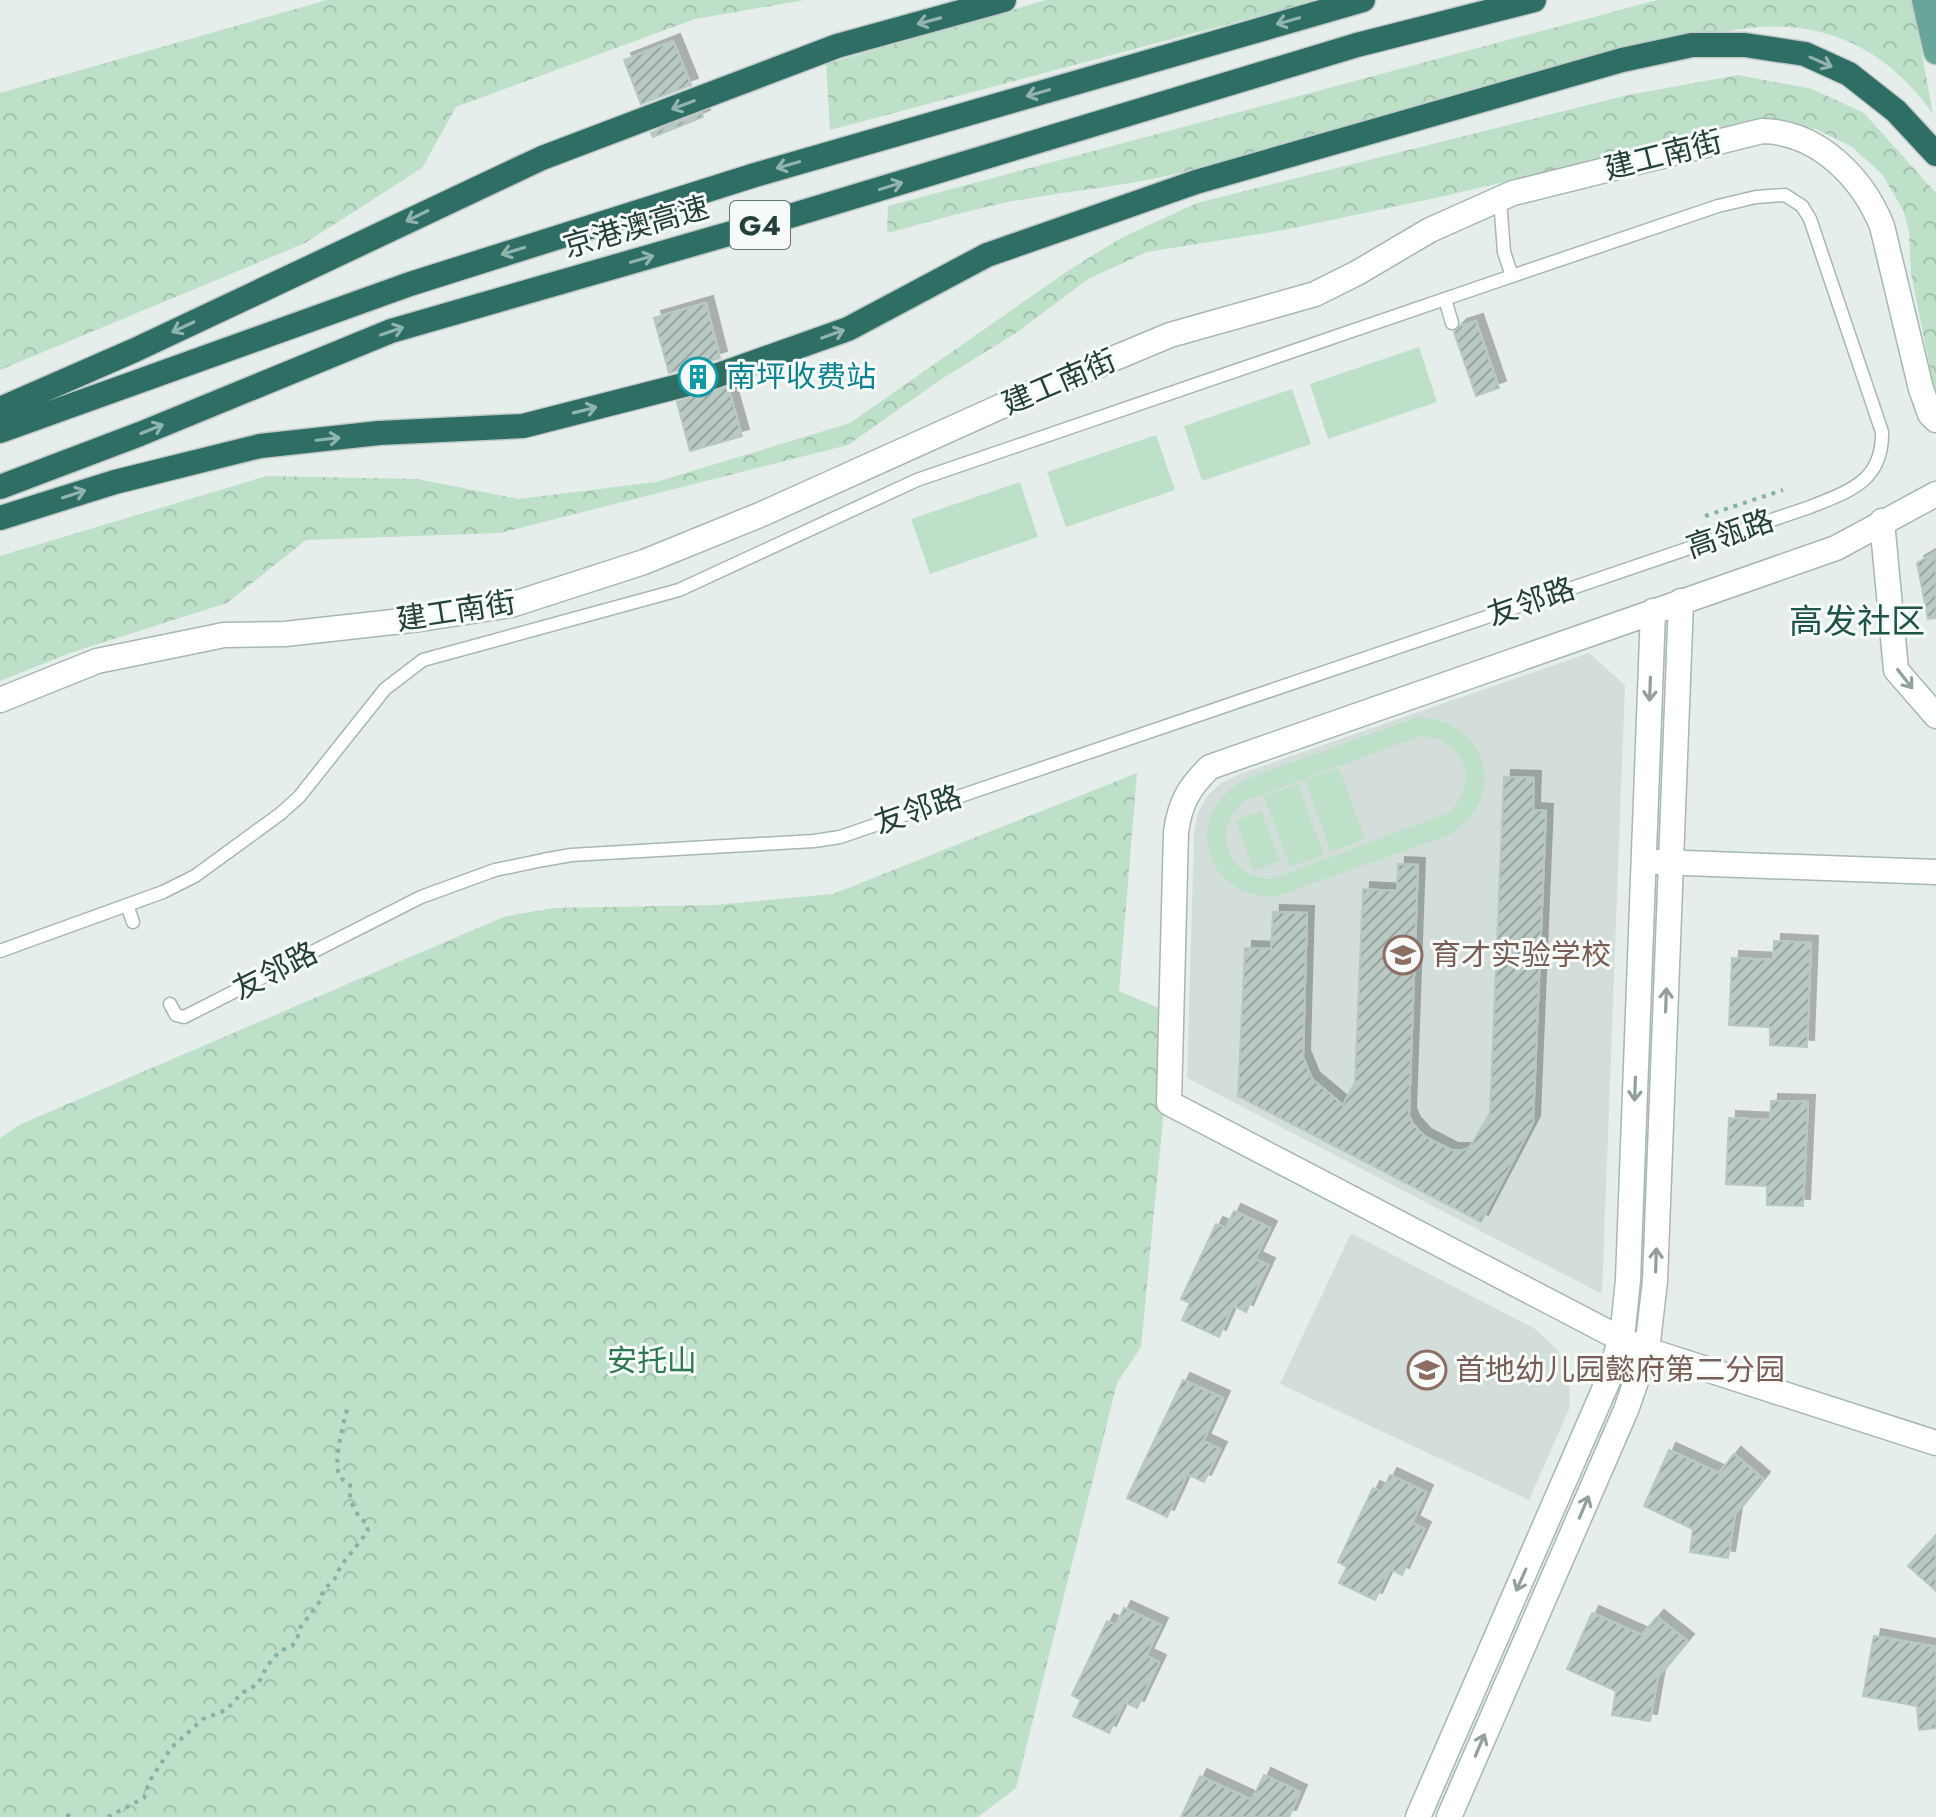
<svg xmlns="http://www.w3.org/2000/svg" width="1936" height="1817" font-family="Jost,'Noto Sans SC',sans-serif">
<defs>
<pattern id="forest-crowns" width="20" height="18" patternUnits="userSpaceOnUse" patternTransform="scale(2)"><rect width="20" height="18" fill="#bee0c8"/><path d="M2 6a3 3 0 1 1 6 0M12 15a3 3 0 1 1 6 0" fill="none" stroke="#a3c1ad"/></pattern>
<pattern id="building-hatch" width="6" height="6" patternUnits="userSpaceOnUse" patternTransform="scale(2)"><rect width="6" height="6" fill="#bac9c4"/><path d="M-1 1l2-2M0 6l6-6M5 7l2-2" fill="none" stroke="#97a5a0"/></pattern>
<filter id="shadow"><feDropShadow dx="7" dy="-7" stdDeviation="0" flood-color="#0004"/></filter>
</defs>
<rect width="100%" height="100%" fill="#e5eeeb"/>
<g fill="#d3deda">
<path d="M1589,653L1625,685L1602,1294L1187,1078L1194,833L1198,813L1207,796L1221,783L1240,774Z"/>
<path d="M1351,1233L1535,1329L1557,1349L1569,1377L1570,1407L1529,1500L1280,1384Z"/>
</g>
<g fill="#bee0c8" fill-rule="evenodd">
<path d="M1419,347L1437,402L1328,439L1310,384Z"/>
<path d="M1292,389L1311,444L1202,481L1184,426Z"/>
<path d="M1156,435L1175,490L1066,527L1047,472Z"/>
<path d="M1020,482L1038,537L930,574L911,519Z"/>
<path d="M1418,717C1490,720 1510,802 1446,836L1274,897C1201,896 1182,813 1246,779ZM1420,736C1465,737 1481,783 1448,813L1272,879C1227,877 1210,832 1244,801Z"/>
<path d="M1339,768L1365,839L1331,852L1305,780Z"/>
<path d="M1298,784L1324,855L1290,867L1264,796Z"/>
<path d="M1261,811L1280,861L1254,871L1236,820Z"/>
</g>
<g fill="url(#forest-crowns)">
<path d="M327,0H805L695,19L456,107L422,168L305,243L0,370V93Z"/>
<path d="M1046,0H1319L830,130L826,64Z"/>
<path d="M1657,0H1912L1933,114C1898,64 1850,31 1788,27C1741,23 1691,40 1645,50C1489,82 1337,132 1183,172C1125,187 1063,191 1004,203C965,211 926,223 887,233L888,206Z"/>
<path d="M1738,75L1812,89L1864,113L1936,193V398L1911,273L1909,231L1903,210L1882,174L1852,147L1816,129L1746,125L1440,197L1284,230L1147,252L1088,279L1016,333L940,380L848,445L500,533L306,540L227,603L70,653L0,681V556L267,476L417,479L519,499L656,482L850,423L1072,268L1123,237L1197,203L1628,95Z"/>
<path d="M1137,773L1119,991L1159,1008L1164,1109L1141,1347L1117,1383L1016,1788L978,1817H0V1138L21,1124L506,916L554,908L714,905L833,894Z"/>
</g>
<g fill="url(#building-hatch)" stroke="#b7c8c2" stroke-width="2" filter="url(#shadow)">
<path d="M673,41L691,85L641,104L624,60Z"/>
<path d="M702,113L703,117L653,137L651,133Z"/>
<path d="M706,303L720,358L669,373L654,318Z"/>
<path d="M1476,321L1499,388L1476,396L1454,332L1460,326Z"/>
<path d="M728,387L742,436L690,451L677,402Z"/>
<path d="M1936,552V618L1928,619L1917,563Z"/>
<path d="M1504,777L1534,778L1533,810L1546,811L1533,1123L1481,1222L1238,1096L1245,948L1271,949L1273,912L1307,913L1303,1057L1312,1079L1343,1105L1355,1082L1363,889L1397,891L1398,864L1418,865L1409,1115L1413,1124L1424,1136L1451,1150H1464L1470,1147L1490,1113Z"/>
<path d="M1774,941L1811,943L1807,1047L1770,1045V1027L1729,1025L1732,958L1773,960Z"/>
<path d="M1771,1101L1808,1102L1803,1206L1767,1205V1186L1726,1184L1729,1118L1770,1120Z"/>
<path d="M1234,1211L1270,1228L1255,1259L1268,1265L1246,1312L1233,1305L1219,1337L1182,1320L1190,1303L1181,1299L1216,1224L1226,1228Z"/>
<path d="M1183,1380L1223,1398L1203,1441L1220,1449L1204,1482L1187,1474L1167,1517L1127,1498Z"/>
<path d="M1669,1450L1719,1473L1734,1454L1763,1479L1735,1514L1728,1558L1690,1552L1693,1529L1644,1506Z"/>
<path d="M1390,1475L1426,1492L1412,1523L1424,1529L1402,1575L1390,1569L1375,1600L1339,1583L1347,1567L1338,1562L1373,1488L1382,1492Z"/>
<path d="M1936,1535V1591L1908,1566Z"/>
<path d="M1124,1608L1161,1625L1146,1656L1159,1662L1137,1708L1124,1702L1109,1733L1073,1716L1081,1700L1072,1695L1107,1621L1116,1625Z"/>
<path d="M1592,1613L1642,1635L1657,1617L1687,1641L1658,1676L1650,1721L1612,1715L1616,1691L1567,1669Z"/>
<path d="M1874,1636L1936,1647V1728L1919,1730L1917,1706L1863,1696Z"/>
<path d="M1264,1775L1300,1792L1289,1817H1181L1200,1776L1252,1800Z"/>
</g>
<g fill="none" stroke-linecap="round" stroke-linejoin="round">
<defs>
<g id="lane">
<path d="M1445,299L1452,323"/>
<path d="M127,905L133,922"/>
<path d="M0,951L163,892L195,876L280,814L299,797L385,689L423,660L679,590L917,480L1512,276"/>
<path d="M170,1004L176,1015L184,1017L421,897L495,870L543,860L571,855L814,841L840,837L1810,507C1850,491 1883,481 1882,432L1810,219L1802,206L1785,195L1756,197L1718,206L1512,276L1504,252L1500,199"/>
</g>
<g id="street">
<path d="M1936,494L1836,548L1210,767C1189,787 1180,803 1176,832L1169,1103L1621,1339L1647,1350L1936,1443"/>
<path d="M1882,521L1896,670L1936,716"/>
<path d="M0,700L97,661L224,635L285,634L420,619L511,605L644,562L762,514L1024,396L1170,335L1315,294L1357,273L1430,230L1513,193L1762,131C1818,132 1862,177 1882,226L1921,389L1930,414L1936,420"/>
<path d="M1658,862L1936,872"/>
<path d="M1418,1817L1610,1376L1623,1329L1628,1280L1653,611"/>
<path d="M1449,1817L1626,1410L1647,1350L1655,1281L1681,601"/>
</g>
<path id="primary" d="M1924,0L1936,52"/>
<g id="highway">
<path d="M0,409L135,350L542,158L837,46L1004,0"/>
<path d="M0,431L410,284L755,175L1363,0"/>
<path d="M0,487L140,434L391,331L770,222L1357,45L1534,0"/>
<path d="M0,518L115,482L260,446L379,433L523,426L707,379L848,329L987,255L1196,182L1622,60L1692,45H1745L1805,54L1849,74L1896,111L1936,154"/>
</g>
</defs>
<use href="#lane" stroke="#a7b7b2" stroke-width="15"/>
<use href="#street" stroke="#a7b7b2" stroke-width="27"/>
<use href="#primary" stroke="#c1cac8" stroke-width="27"/>
<use href="#highway" stroke="#c1cac8" stroke-width="27"/>
<g stroke="#85b2a6" stroke-width="4" stroke-dasharray="4 6" stroke-linecap="butt">
<path d="M1705,516L1783,490"/>
<path d="M67,1817L72,1811"/>
<path d="M108,1817L144,1798L149,1782L171,1748L203,1719L226,1710L242,1693L258,1684L267,1666L280,1651L292,1646L297,1639L300,1628L320,1601L323,1591L337,1576L340,1567L368,1531L366,1522L360,1519L350,1500V1485C347,1482 343,1480 340,1477C332,1463 344,1421 348,1406"/>
</g>
<use href="#lane" stroke="#fff" stroke-width="12"/>
<use href="#street" stroke="#fff" stroke-width="24"/>
<use href="#primary" stroke="#69a598" stroke-width="24"/>
<use href="#highway" stroke="#2e6e64" stroke-width="24"/>
</g>
<defs><path id="oneway-shaft" d="M-6 0H5M1.5-3L5.5 0L1.5 3" fill="none" stroke-width="1.6" stroke-linecap="round" stroke-linejoin="round" transform="scale(2)"/></defs>
<g stroke="#92b4ae">
<use href="#oneway-shaft" transform="translate(929 21) rotate(165)"/>
<use href="#oneway-shaft" transform="translate(1288 21) rotate(164)"/>
<use href="#oneway-shaft" transform="translate(1821 62) rotate(24)"/>
<use href="#oneway-shaft" transform="translate(1038 93) rotate(164)"/>
<use href="#oneway-shaft" transform="translate(683 105) rotate(159)"/>
<use href="#oneway-shaft" transform="translate(788 165) rotate(164)"/>
<use href="#oneway-shaft" transform="translate(891 186) rotate(-17)"/>
<use href="#oneway-shaft" transform="translate(417 216) rotate(154)"/>
<use href="#oneway-shaft" transform="translate(513 251) rotate(163)"/>
<use href="#oneway-shaft" transform="translate(642 259) rotate(-16)"/>
<use href="#oneway-shaft" transform="translate(183 327) rotate(155)"/>
<use href="#oneway-shaft" transform="translate(392 331) rotate(-19)"/>
<use href="#oneway-shaft" transform="translate(833 334) rotate(-20)"/>
<use href="#oneway-shaft" transform="translate(585 410) rotate(-14)"/>
<use href="#oneway-shaft" transform="translate(152 429) rotate(-22)"/>
<use href="#oneway-shaft" transform="translate(328 439) rotate(-6)"/>
<use href="#oneway-shaft" transform="translate(74 494) rotate(-18)"/>
</g>
<g stroke="#91a09c">
<use href="#oneway-shaft" transform="translate(1905 679) rotate(52)"/>
<use href="#oneway-shaft" transform="translate(1650 689) rotate(92)"/>
<use href="#oneway-shaft" transform="translate(1666 1000) rotate(-88)"/>
<use href="#oneway-shaft" transform="translate(1635 1089) rotate(92)"/>
<use href="#oneway-shaft" transform="translate(1656 1260) rotate(-88)"/>
<use href="#oneway-shaft" transform="translate(1584 1507) rotate(-67)"/>
<use href="#oneway-shaft" transform="translate(1521 1580) rotate(114)"/>
<use href="#oneway-shaft" transform="translate(1480 1745) rotate(-67)"/>
</g>
<defs>
<symbol id="building-ring" viewBox="-11 -11 22 22"><circle r="9.5" fill="#f6faf8" stroke="#0f9aa8" stroke-width="1.5"/><path d="M-4-6H4V6H1V3H-1V6H-4ZM-2.5-4.3h1.7v1.8h-1.7ZM.8-4.3h1.7v1.8H.8ZM-2.5-1h1.7V.8h-1.7ZM.8-1h1.7V.8H.8Z" fill="#0f9aa8"/></symbol>
<symbol id="school-ring" viewBox="-11 -11 22 22"><circle r="9.5" fill="#f6faf8" stroke="#8d6e63" stroke-width="1.5"/><path d="M0-5L7-2L0 1L-7-2ZM-4 1L0 2.5L4 1V4Q0 6-4 4Z" fill="#8d6e63"/></symbol>
</defs>
<g fill-rule="evenodd">
<use href="#building-ring" x="676" y="355" width="44" height="44"/>
<use href="#school-ring" x="1381" y="933" width="44" height="44"/>
<use href="#school-ring" x="1405" y="1348" width="44" height="44"/>
</g>
<g text-anchor="middle" stroke-width="6" stroke-linejoin="round" paint-order="stroke">
<rect fill="#f6faf8" stroke="#627873" stroke-width="2" x="730" y="201" width="60" height="48" rx="6"/>
<g font-size="28" font-weight="bold" fill="#23413a">
<text x="760" y="235">G4</text>
</g>
<g font-size="30" fill="#23413a" stroke="#f6faf8">
<text transform="translate(1663 155) rotate(-14)" y="10">建工南街</text>
<text transform="translate(636 227) rotate(-16)" y="10">京港澳高速</text>
<text transform="translate(1059 382) rotate(-23)" y="10">建工南街</text>
<text transform="translate(1730 534) rotate(-19)" y="10">高瓴路</text>
<text transform="translate(1531 602) rotate(-19)" y="10">友邻路</text>
<text transform="translate(456 611) rotate(-9)" y="10">建工南街</text>
<text transform="translate(918 810) rotate(-19)" y="10">友邻路</text>
<text transform="translate(275 971) rotate(-27)" y="10">友邻路</text>
</g>
<g font-size="30" fill="#0d838f" stroke="#f6faf8" text-anchor="start">
<text x="726" y="387">南坪收费站</text>
</g>
<g font-size="30" fill="#785e54" stroke="#f6faf8" text-anchor="start">
<text x="1431" y="965">育才实验学校</text>
<text x="1455" y="1380">首地幼儿园懿府第二分园</text>
</g>
<g font-size="30" fill="#2c794d" stroke="#f6faf8">
<text x="652" y="1371">安托山</text>
</g>
<g font-size="34" fill="#1e5449" stroke="#f6faf8">
<text x="1857" y="633">高发社区</text>
</g>
</g>
</svg>
